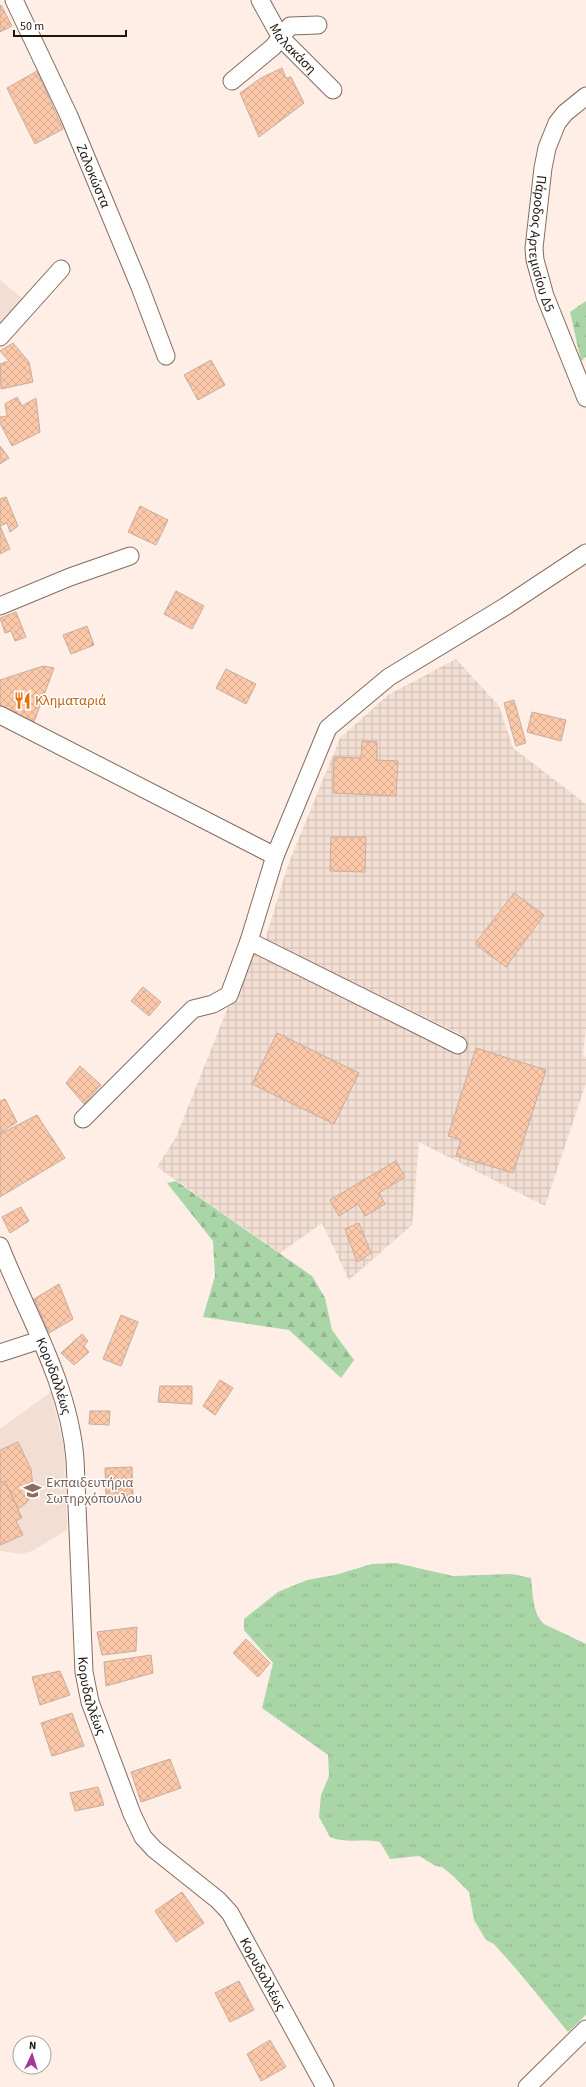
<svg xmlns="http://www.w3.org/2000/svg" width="586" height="2087" font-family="'Source Sans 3',sans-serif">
<defs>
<pattern id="industrial-grid" width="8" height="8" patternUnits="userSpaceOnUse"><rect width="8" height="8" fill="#f2ded3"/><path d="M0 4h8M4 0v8" fill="none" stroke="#cfbeb4"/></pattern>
<pattern id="grass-tufts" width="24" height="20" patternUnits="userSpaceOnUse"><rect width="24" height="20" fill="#aad6a7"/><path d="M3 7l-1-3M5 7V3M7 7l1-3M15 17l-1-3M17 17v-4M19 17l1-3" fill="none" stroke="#92b78f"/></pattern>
<pattern id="forest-firs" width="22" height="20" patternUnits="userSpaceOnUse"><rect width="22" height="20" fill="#aad6a7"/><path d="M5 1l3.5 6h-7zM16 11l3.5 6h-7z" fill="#92b78f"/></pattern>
<pattern id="building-cross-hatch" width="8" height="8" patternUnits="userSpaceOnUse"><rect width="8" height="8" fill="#fcc8aa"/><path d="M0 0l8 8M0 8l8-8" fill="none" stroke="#d8ab91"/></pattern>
</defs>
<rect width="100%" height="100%" fill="#feeee5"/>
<path fill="url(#industrial-grid)" d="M456,659L499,706L513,748L586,804V1028L583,1054L586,1058V1083L545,1206L419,1142L412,1225L349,1280L322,1223L280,1253L157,1167L176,1137L226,1012L253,951L456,1051L462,1035L265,940L288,865L340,738L388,695Z"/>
<g fill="#f2ded3">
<path d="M0,280L23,299L0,325Z"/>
<path d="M51,1392L64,1447L67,1530L32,1551L22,1554L0,1551V1429Z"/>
</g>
<path fill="url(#grass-tufts)" d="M396,1563L453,1576L512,1574L531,1578C533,1593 532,1613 544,1624L586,1644V2015L568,2032L518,1971L494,1944L486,1940L474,1920L469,1892L452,1875L442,1867L436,1866L419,1856L390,1859L380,1842C363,1838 347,1844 330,1837L319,1817L321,1795L329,1776L328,1755L262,1708L273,1663L244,1630V1619L278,1592L307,1580L335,1575L372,1564Z"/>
<g fill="url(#forest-firs)">
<path d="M586,301V357L581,361L570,312Z"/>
<path d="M176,1181L312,1276L325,1298L332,1330L354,1360L341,1378L289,1330L203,1317L215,1276L213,1241L167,1183Z"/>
</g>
<g fill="url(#building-cross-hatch)" stroke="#c7ad9f">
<path d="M1,5L12,26L0,32V6Z"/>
<path d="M282,68L286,78L291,77L304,103L259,137L240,93L261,78Z"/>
<path d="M37,71L63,129L35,144L7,88Z"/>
<path d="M13,343L29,362L33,382L1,389L0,364L9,361L0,351Z"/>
<path d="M211,360L225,385L198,400L184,375Z"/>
<path d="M17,397L22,406L36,398L40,432L12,446L0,423V417L7,416L5,404Z"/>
<path d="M0,446L9,458L0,464Z"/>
<path d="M6,497L18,526L10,532L7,523L0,526L10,549L0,554V499Z"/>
<path d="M140,506L168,520L156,545L128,532Z"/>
<path d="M176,591L204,606L192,629L164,614Z"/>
<path d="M16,612L26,637L15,641L11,631L5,633L0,618Z"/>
<path d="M87,626L94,645L71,654L63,635Z"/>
<path d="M43,666L54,668L34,722L0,708V680Z"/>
<path d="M226,669L256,684L246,704L216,688Z"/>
<path d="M514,700L526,743L516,746L504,703Z"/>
<path d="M532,712L566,720L561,741L527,732Z"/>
<path d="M362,741L377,742V760L398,761L396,796L333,793L334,757L361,758Z"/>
<path d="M331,837H366L365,872L330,871Z"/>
<path d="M514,893L544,915L506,967L475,944Z"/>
<path d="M143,987L161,1002L149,1016L131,1001Z"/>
<path d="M277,1033L359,1073L334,1124L252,1084Z"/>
<path d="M476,1048L546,1070L513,1173L456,1156L461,1140L448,1136Z"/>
<path d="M80,1066L101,1085L84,1104L66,1083Z"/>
<path d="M5,1099L17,1122L0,1133V1101Z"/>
<path d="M37,1115L65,1158L0,1197V1134Z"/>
<path d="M396,1161L405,1177L379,1193L385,1204L365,1216L358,1204L339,1216L330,1200Z"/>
<path d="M21,1207L29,1221L10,1233L2,1217Z"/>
<path d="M359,1223L371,1253L357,1262L345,1229Z"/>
<path d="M59,1284L73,1319L49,1333L34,1299Z"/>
<path d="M121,1315L138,1322L121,1366L103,1359Z"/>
<path d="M82,1334L88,1341L84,1346L89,1352L74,1365L61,1353Z"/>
<path d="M220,1380L233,1388L215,1415L203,1406Z"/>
<path d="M160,1386H192V1404L158,1402Z"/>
<path d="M90,1411H110L109,1425L89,1424Z"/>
<path d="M18,1442L31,1469L33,1486L30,1498L26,1503L18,1509L5,1481L0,1483V1450Z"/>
<path d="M132,1467L133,1498L106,1499L105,1468Z"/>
<path d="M5,1481L22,1518L16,1521L23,1535L0,1545V1483Z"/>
<path d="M137,1627L136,1651L102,1655L97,1632Z"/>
<path d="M246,1639L270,1663L258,1677L233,1653Z"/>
<path d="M151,1655L153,1673L106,1686L104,1662Z"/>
<path d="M60,1671L70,1695L40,1705L32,1677Z"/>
<path d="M72,1713L84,1746L52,1756L41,1723Z"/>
<path d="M170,1759L181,1788L141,1802L131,1772Z"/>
<path d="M98,1787L104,1805L75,1811L70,1793Z"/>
<path d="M182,1892L204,1923L176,1942L155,1911Z"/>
<path d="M239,1981L254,2010L230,2022L215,1993Z"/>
<path d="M270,2040L286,2067L261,2081L247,2054Z"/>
</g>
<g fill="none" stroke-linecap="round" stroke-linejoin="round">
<defs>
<g id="minor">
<path id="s1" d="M14,0L69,116L140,287L166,356"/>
<path id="s2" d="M260,0L281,38L333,90"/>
<path d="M232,81L273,47L290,26L318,25"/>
<path id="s3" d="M586,96L565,113L557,123L547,148L543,168L534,248L535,260L545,296L586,398"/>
<path d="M0,337L61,269"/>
<path d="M0,606L70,577L130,556"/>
<path d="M0,715L275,856"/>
<path d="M249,941L458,1045"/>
<path d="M83,1119L193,1009L213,1004L229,995L249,941L275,856L328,728L389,677L506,606L586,553"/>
<path id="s4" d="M0,1246C27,1315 69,1383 75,1459L84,1672L90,1702L132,1814L143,1837L154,1849L218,1900L230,1913L325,2087"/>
<path d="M0,1353L40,1340"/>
<path d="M527,2087L586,2029"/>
</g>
</defs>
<use href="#minor" stroke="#836c5e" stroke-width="19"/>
<use href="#minor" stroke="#fff" stroke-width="17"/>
</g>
<defs>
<symbol id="restaurant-bare" viewBox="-9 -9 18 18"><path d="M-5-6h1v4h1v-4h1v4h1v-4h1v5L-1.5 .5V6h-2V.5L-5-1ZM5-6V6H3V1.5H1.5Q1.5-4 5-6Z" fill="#e8710a" stroke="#fff" stroke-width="2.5" paint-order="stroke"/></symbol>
<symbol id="school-bare" viewBox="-9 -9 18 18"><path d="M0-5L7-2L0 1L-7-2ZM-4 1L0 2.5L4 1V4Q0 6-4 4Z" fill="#8d6e63" stroke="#fff" stroke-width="2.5" paint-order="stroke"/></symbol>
</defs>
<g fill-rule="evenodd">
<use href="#restaurant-bare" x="10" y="688" width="25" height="25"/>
<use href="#school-bare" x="20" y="1478" width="25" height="25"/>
</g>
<g text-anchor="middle" stroke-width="3" stroke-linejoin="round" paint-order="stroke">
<g font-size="14" fill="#1f1610" stroke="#fff">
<text dy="5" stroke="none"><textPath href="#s2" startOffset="59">Μαλακάση</textPath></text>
<text dy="5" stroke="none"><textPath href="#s1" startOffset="193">Ζαλοκώστα</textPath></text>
<text dy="5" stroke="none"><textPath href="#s3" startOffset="164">Πάροδος Αρτεμισίου Δ5</textPath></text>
<text dy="5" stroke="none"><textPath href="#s4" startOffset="141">Κορυδαλλέως</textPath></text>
<text dy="5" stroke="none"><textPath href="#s4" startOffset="465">Κορυδαλλέως</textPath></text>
<text dy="5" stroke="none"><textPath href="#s4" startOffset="801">Κορυδαλλέως</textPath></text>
</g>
<g font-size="14" fill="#c56008" stroke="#fff" text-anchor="start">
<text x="35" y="705">Κληματαριά</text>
</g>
<g font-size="14" fill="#785e54" stroke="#fff" text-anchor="start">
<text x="46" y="1487">Εκπαιδευτήρια<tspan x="46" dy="16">Σωτηρχόπουλου</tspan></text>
</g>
</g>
<g transform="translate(32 2055) rotate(4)"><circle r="19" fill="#ffffff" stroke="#a5a29f"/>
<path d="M0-3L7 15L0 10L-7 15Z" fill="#a2389a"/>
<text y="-6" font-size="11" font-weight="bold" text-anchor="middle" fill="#1f1610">N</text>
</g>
<path d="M14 30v6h112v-6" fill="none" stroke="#1f1610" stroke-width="2"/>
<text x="20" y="30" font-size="12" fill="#1f1610" stroke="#ffffff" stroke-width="3" paint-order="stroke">50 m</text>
</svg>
